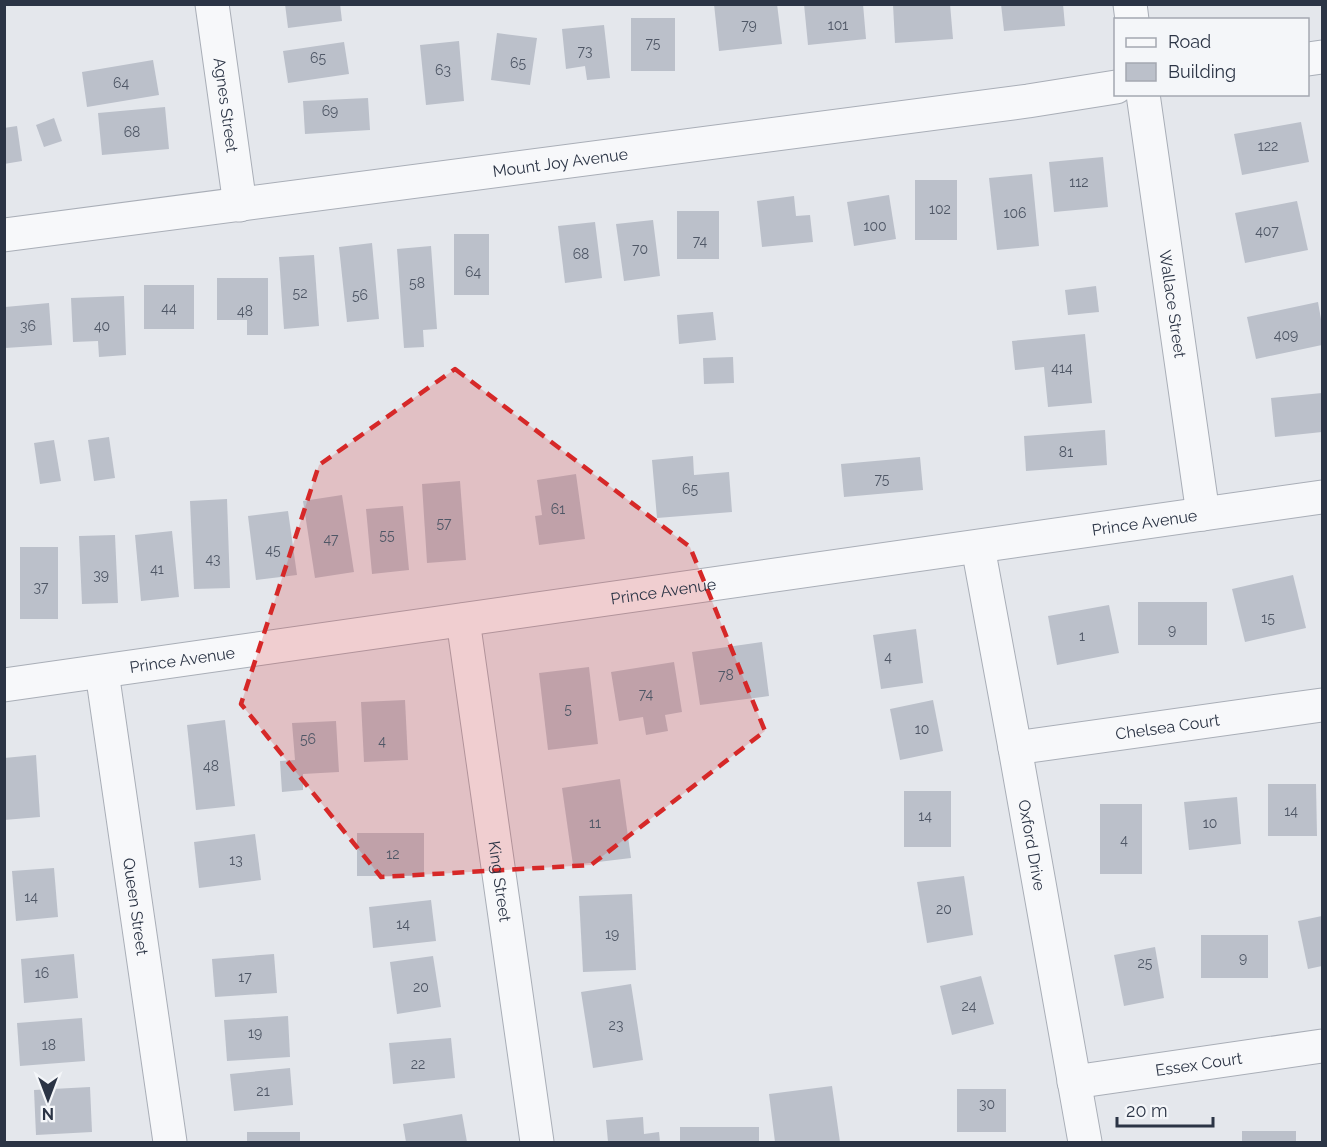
<svg xmlns="http://www.w3.org/2000/svg" width="1327" height="1147" font-family="Raleway,sans-serif">
<rect width="100%" height="100%" fill="#e4e7ec"/>
<g fill="#bbc0ca">
<path d="M285,4H340L342,21L288,28Z"/>
<path d="M714,4H777L782,44L719,51Z"/>
<path d="M804,4H863L866,39L808,45Z"/>
<path d="M893,4H950L953,39L895,43Z"/>
<path d="M1001,4H1063L1065,26L1004,31Z"/>
<rect x="631" y="18" width="44" height="53"/>
<path d="M604,25L610,78L587,80L585,66L566,69L562,29Z"/>
<path d="M497,33L537,38L530,85L491,80Z"/>
<path d="M459,41L464,101L426,105L420,45Z"/>
<path d="M344,42L349,74L288,83L283,51Z"/>
<path d="M153,60L159,95L87,107L82,72Z"/>
<path d="M368,98L370,130L305,134L303,101Z"/>
<path d="M165,107L169,149L102,155L98,113Z"/>
<path d="M54,118L62,141L44,147L36,125Z"/>
<path d="M1301,122L1309,162L1242,175L1234,134Z"/>
<path d="M17,126L22,161L4,164V128Z"/>
<path d="M1103,157L1108,207L1054,212L1049,162Z"/>
<path d="M1032,174L1039,246L997,250L989,178Z"/>
<rect x="915" y="180" width="42" height="60"/>
<path d="M889,195L896,239L854,246L847,202Z"/>
<path d="M794,196L796,216L810,215L813,242L762,247L757,201Z"/>
<path d="M1297,201L1308,250L1245,263L1235,213Z"/>
<rect x="677" y="211" width="42" height="48"/>
<path d="M653,220L660,276L624,281L616,224Z"/>
<path d="M595,222L602,278L565,283L558,226Z"/>
<rect x="454" y="234" width="35" height="61"/>
<path d="M372,243L379,319L347,322L339,247Z"/>
<path d="M431,246L437,329L423,330L424,347L404,348L397,249Z"/>
<path d="M314,255L319,326L284,329L279,257Z"/>
<path d="M217,278H268V335H247V320H217Z"/>
<rect x="144" y="285" width="50" height="44"/>
<path d="M1096,286L1099,312L1068,315L1065,290Z"/>
<path d="M124,296L126,355L99,357L98,341L73,342L71,298Z"/>
<path d="M1318,302L1322,325V345L1256,359L1247,317Z"/>
<path d="M49,303L52,345L5,348V307Z"/>
<path d="M713,312L716,340L679,344L677,315Z"/>
<path d="M1085,334L1092,403L1048,407L1044,367L1015,370L1012,341Z"/>
<path d="M733,357L734,383L704,384L703,358Z"/>
<path d="M1322,393V432L1275,437L1271,398Z"/>
<path d="M1105,430L1107,465L1026,471L1024,436Z"/>
<path d="M109,437L115,478L94,481L88,440Z"/>
<path d="M54,440L61,481L40,484L34,443Z"/>
<path d="M693,456L694,475L729,472L732,512L657,518L652,460Z"/>
<path d="M920,457L923,490L844,497L841,464Z"/>
<path d="M576,474L585,539L539,545L535,516L542,515L537,480Z"/>
<path d="M460,481L466,560L427,563L422,484Z"/>
<path d="M342,495L354,572L315,578L303,501Z"/>
<path d="M227,499L230,588L194,589L190,501Z"/>
<path d="M403,506L409,570L372,574L366,509Z"/>
<path d="M288,511L297,575L256,580L248,516Z"/>
<path d="M172,531L179,597L141,601L135,535Z"/>
<path d="M115,535L118,603L82,604L79,536Z"/>
<rect x="20" y="547" width="38" height="72"/>
<path d="M1293,575L1306,628L1245,642L1232,589Z"/>
<rect x="1138" y="602" width="69" height="43"/>
<path d="M1109,605L1119,653L1057,665L1048,616Z"/>
<path d="M916,629L923,683L881,689L873,635Z"/>
<path d="M762,642L769,696L700,705L692,652Z"/>
<path d="M674,662L682,712L665,715L668,731L646,735L643,717L619,721L611,672Z"/>
<path d="M589,667L598,744L548,750L539,673Z"/>
<path d="M405,700L408,760L364,762L361,702Z"/>
<path d="M933,700L943,751L900,760L890,709Z"/>
<path d="M225,720L235,806L196,810L187,725Z"/>
<path d="M336,721L339,772L303,774V790L282,792L280,761L295,760L292,723Z"/>
<path d="M36,755L40,817L4,820V758Z"/>
<path d="M620,779L631,858L573,865L562,788Z"/>
<path d="M1268,784H1316L1317,836H1268Z"/>
<rect x="904" y="791" width="47" height="56"/>
<path d="M1237,797L1241,844L1189,850L1184,802Z"/>
<rect x="1100" y="804" width="42" height="70"/>
<rect x="357" y="833" width="67" height="43"/>
<path d="M255,834L261,880L199,888L194,842Z"/>
<path d="M54,868L58,917L16,921L12,871Z"/>
<path d="M964,876L973,935L927,943L917,882Z"/>
<path d="M632,894L636,970L583,972L579,896Z"/>
<path d="M431,900L436,941L373,948L369,907Z"/>
<path d="M1322,916V966L1308,969L1298,921Z"/>
<rect x="1201" y="935" width="67" height="43"/>
<path d="M1155,947L1164,998L1124,1006L1114,955Z"/>
<path d="M74,954L78,998L24,1003L21,959Z"/>
<path d="M274,954L277,993L215,997L212,959Z"/>
<path d="M433,956L441,1007L397,1014L390,962Z"/>
<path d="M981,976L994,1024L952,1035L940,986Z"/>
<path d="M631,984L643,1060L593,1068L581,992Z"/>
<path d="M288,1016L290,1057L227,1061L224,1020Z"/>
<path d="M82,1018L85,1061L20,1066L17,1023Z"/>
<path d="M451,1038L455,1078L393,1084L389,1043Z"/>
<path d="M290,1068L293,1105L234,1111L230,1074Z"/>
<path d="M832,1086L840,1142H775L769,1094Z"/>
<path d="M90,1087L92,1132L36,1135L34,1090Z"/>
<rect x="957" y="1089" width="49" height="43"/>
<path d="M462,1114L467,1142H406L403,1124Z"/>
<path d="M643,1117L644,1134L659,1132L660,1142H608L606,1120Z"/>
<rect x="680" y="1127" width="79" height="15"/>
<rect x="1242" y="1131" width="54" height="11"/>
<rect x="247" y="1132" width="53" height="10"/>
</g>
<g fill="none" stroke-linecap="round" stroke-linejoin="round">
<defs>
<g id="minor">
<path id="s1" d="M212,4L240,205"/>
<path d="M1130,4L1132,20"/>
<path d="M1308,59L1322,57"/>
<path id="s2" d="M1143,94L1203,514"/>
<path id="s3" d="M4,235L1028,101L1116,87"/>
<path id="s4" d="M978,547L1015,748L1085,1142"/>
<path id="s5" d="M463,620L537,1142"/>
<path id="s6" d="M102,672L170,1142"/>
<path id="s7" d="M4,685L1322,497"/>
<path id="s8" d="M1015,748L1322,705"/>
<path id="s9" d="M1074,1082L1322,1046"/>
</g>
</defs>
<use href="#minor" stroke="#a9aeb7" stroke-width="35"/>
<use href="#minor" stroke="#f7f8fa" stroke-width="33"/>
</g>
<path fill="#d62828" fill-opacity="0.2" stroke="#d62828" stroke-width="4.5" stroke-dasharray="12 8" stroke-linejoin="round" d="M455,369L690,547L765,731L591,865L381,877L241,704L319,465Z"/>
<g text-anchor="middle" stroke-width="6" stroke-linejoin="round" paint-order="stroke">
<g font-size="14" fill="#4f5766">
<text x="749" y="30">79</text>
<text x="838" y="30">101</text>
<text x="653" y="48">75</text>
<text x="585" y="56">73</text>
<text x="318" y="63">65</text>
<text x="518" y="68">65</text>
<text x="443" y="75">63</text>
<text x="121" y="88">64</text>
<text x="330" y="116">69</text>
<text x="132" y="137">68</text>
<text x="1268" y="151">122</text>
<text x="1079" y="187">112</text>
<text x="940" y="214">102</text>
<text x="1015" y="218">106</text>
<text x="875" y="231">100</text>
<text x="1267" y="236">407</text>
<text x="700" y="246">74</text>
<text x="640" y="254">70</text>
<text x="581" y="259">68</text>
<text x="473" y="277">64</text>
<text x="417" y="288">58</text>
<text x="300" y="298">52</text>
<text x="360" y="300">56</text>
<text x="169" y="313">44</text>
<text x="245" y="316">48</text>
<text x="28" y="331">36</text>
<text x="102" y="331">40</text>
<text x="1286" y="340">409</text>
<text x="1062" y="373">414</text>
<text x="1066" y="457">81</text>
<text x="882" y="484">75</text>
<text x="690" y="494">65</text>
<text x="558" y="514">61</text>
<text x="444" y="528">57</text>
<text x="387" y="540">55</text>
<text x="331" y="544">47</text>
<text x="273" y="555">45</text>
<text x="213" y="564">43</text>
<text x="157" y="574">41</text>
<text x="101" y="580">39</text>
<text x="41" y="592">37</text>
<text x="1268" y="623">15</text>
<text x="1172" y="635">9</text>
<text x="1082" y="641">1</text>
<text x="888" y="662">4</text>
<text x="726" y="680">78</text>
<text x="646" y="699">74</text>
<text x="568" y="714">5</text>
<text x="922" y="734">10</text>
<text x="308" y="744">56</text>
<text x="382" y="746">4</text>
<text x="211" y="771">48</text>
<text x="1291" y="816">14</text>
<text x="925" y="821">14</text>
<text x="595" y="828">11</text>
<text x="1210" y="828">10</text>
<text x="1124" y="845">4</text>
<text x="393" y="859">12</text>
<text x="236" y="865">13</text>
<text x="31" y="902">14</text>
<text x="944" y="914">20</text>
<text x="403" y="929">14</text>
<text x="612" y="939">19</text>
<text x="1243" y="963">9</text>
<text x="1145" y="968">25</text>
<text x="42" y="978">16</text>
<text x="245" y="982">17</text>
<text x="421" y="992">20</text>
<text x="969" y="1011">24</text>
<text x="616" y="1030">23</text>
<text x="255" y="1038">19</text>
<text x="49" y="1050">18</text>
<text x="418" y="1069">22</text>
<text x="263" y="1096">21</text>
<text x="987" y="1109">30</text>
</g>
<g font-size="16" fill="#2b3445" stroke="#f4f6f9">
<text dy="6" stroke="none"><textPath href="#s1" startOffset="102">Agnes Street</textPath></text>
<text dy="6" stroke="none"><textPath href="#s3" startOffset="561">Mount Joy Avenue</textPath></text>
<text dy="6" stroke="none"><textPath href="#s2" startOffset="212">Wallace Street</textPath></text>
<text dy="6" stroke="none"><textPath href="#s7" startOffset="1152">Prince Avenue</textPath></text>
<text dy="6" stroke="none"><textPath href="#s7" startOffset="666">Prince Avenue</textPath></text>
<text dy="6" stroke="none"><textPath href="#s7" startOffset="180">Prince Avenue</textPath></text>
<text dy="6" stroke="none"><textPath href="#s8" startOffset="154">Chelsea Court</textPath></text>
<text dy="6" stroke="none"><textPath href="#s4" startOffset="303">Oxford Drive</textPath></text>
<text dy="6" stroke="none"><textPath href="#s5" startOffset="264">King Street</textPath></text>
<text dy="6" stroke="none"><textPath href="#s6" startOffset="237">Queen Street</textPath></text>
<text dy="6" stroke="none"><textPath href="#s9" startOffset="126">Essex Court</textPath></text>
</g>
</g>
<rect width="1327" height="1147" fill="none" stroke="#2b3445" stroke-width="12"/>
<rect x="1114" y="18" width="195" height="78" fill="#f4f6f9" stroke="#a4a8b1" stroke-width="1.5"/>
<rect x="1126" y="38" width="30" height="9" fill="#f7f8fa" stroke="#a4a8b1" stroke-width="1.5"/>
<text x="1168" y="48" font-size="18" fill="#2b3445">Road</text>
<rect x="1126" y="63" width="30" height="18" fill="#bbc0ca" stroke="#a4a8b1" stroke-width="1.5"/>
<text x="1168" y="78" font-size="18" fill="#2b3445">Building</text>
<g transform="translate(48 1099) rotate(180)" stroke="#f4f6f9" stroke-width="4.5" paint-order="stroke">
<path d="M0-4.5L10 22L0 15L-10 22Z" fill="#2b3445"/>
<text y="-9" font-size="16" font-weight="bold" text-anchor="middle" fill="#2b3445">N</text>
</g>
<path d="M1117 1117v9h96v-9" fill="none" stroke="#2b3445" stroke-width="3"/>
<text x="1126" y="1117" font-size="18" fill="#2b3445" stroke="#f4f6f9" stroke-width="4.5" paint-order="stroke">20 m</text>
</svg>
